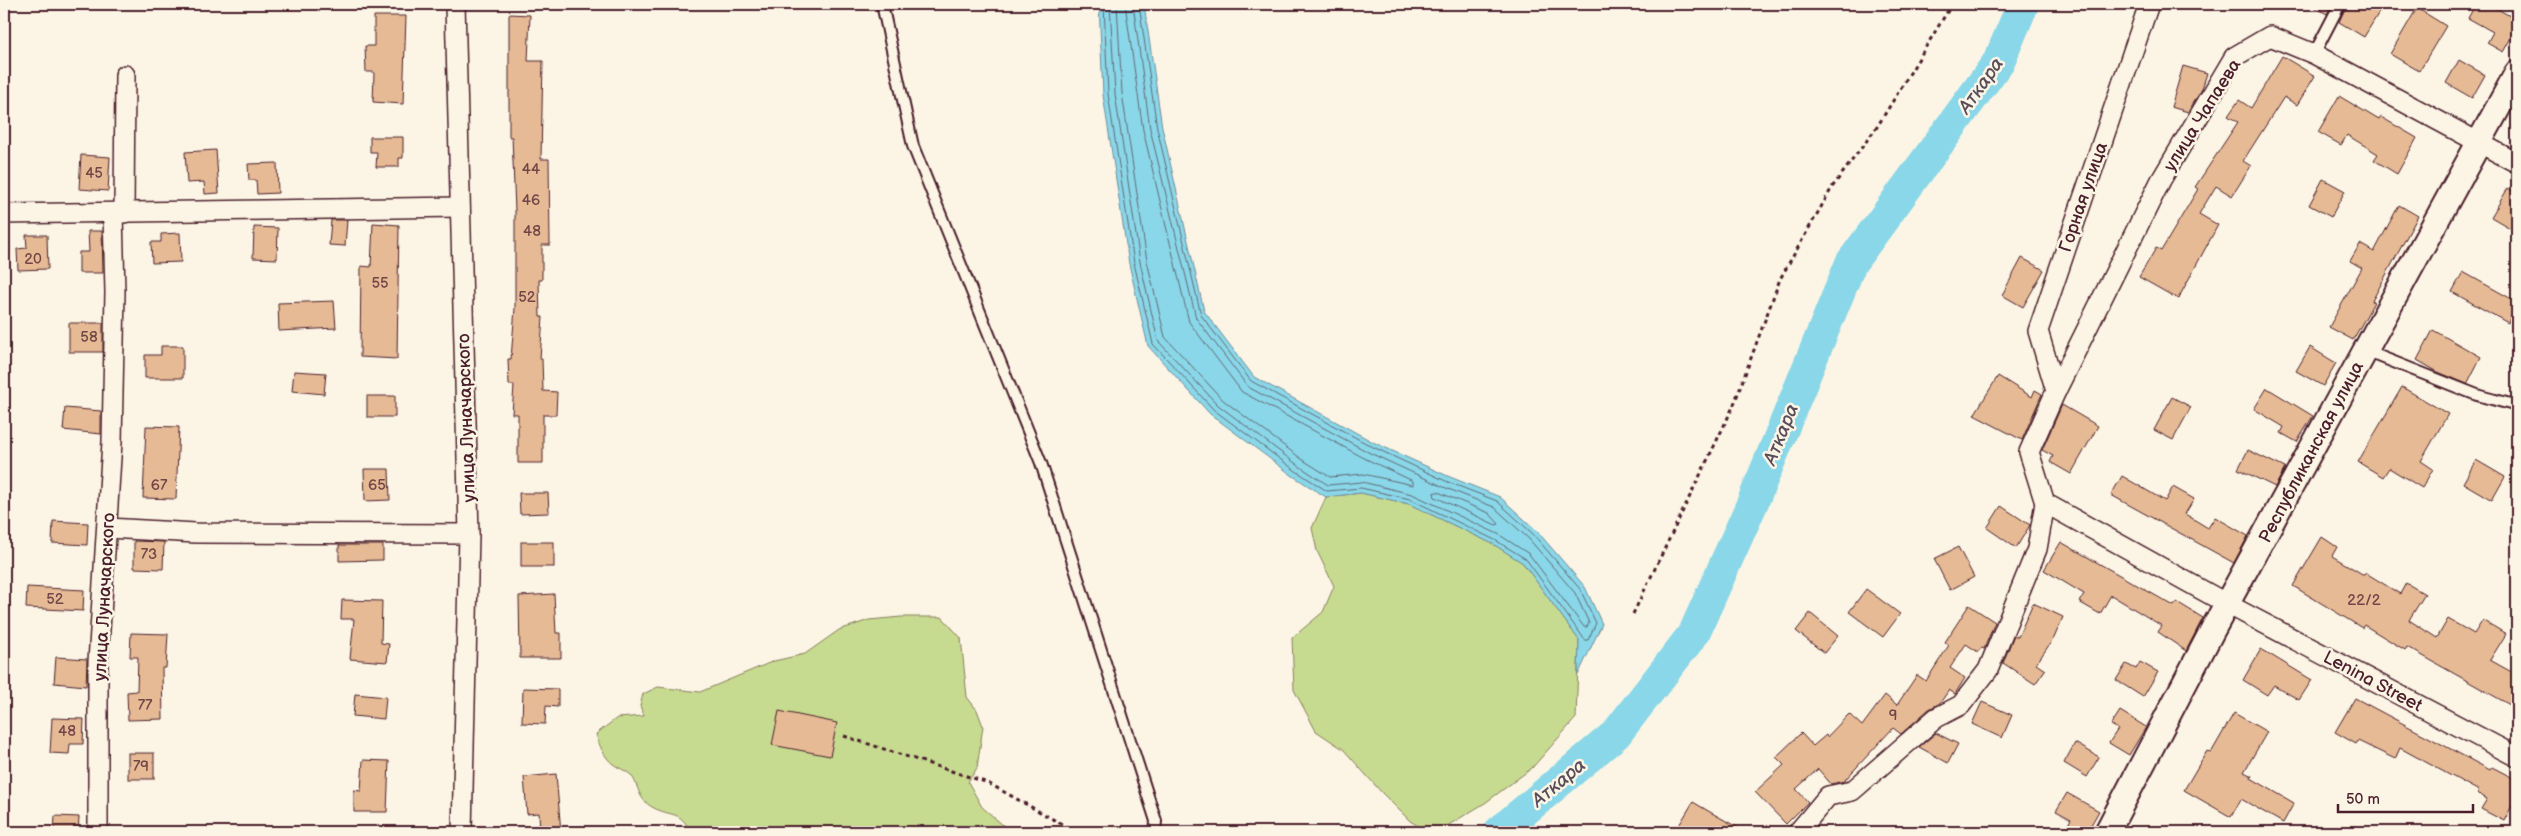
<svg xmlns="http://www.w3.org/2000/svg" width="2521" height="836" font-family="'Balsamiq Sans',sans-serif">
<rect width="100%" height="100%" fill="#fcf5e5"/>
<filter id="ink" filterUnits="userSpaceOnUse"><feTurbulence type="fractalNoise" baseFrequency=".02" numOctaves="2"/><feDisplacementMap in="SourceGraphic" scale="10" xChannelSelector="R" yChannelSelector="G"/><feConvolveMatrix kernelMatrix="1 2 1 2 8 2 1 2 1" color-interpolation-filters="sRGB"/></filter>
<g filter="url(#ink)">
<g fill="#c6db90" stroke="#887d5e">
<path d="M1361,493L1409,504L1493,544L1523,563L1579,640L1576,718L1532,768L1485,803L1437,832H1428L1410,821L1383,794L1343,749L1316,731L1294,690L1292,638L1323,612L1334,586L1317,551L1312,528L1326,497Z"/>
<path d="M901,617H942L961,638L967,697L977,710L983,726L977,768L968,782L982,807L1011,832H690C681,810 671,817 654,808C636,799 640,785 630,774C625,770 618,768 613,764C604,757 599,745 596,734L617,718L644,716L640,706L643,694L658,687L700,692L774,661L805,654L839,630L869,620Z"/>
</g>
<path fill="#89d7e8" stroke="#708d9c" d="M1099,4H1144L1162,127L1204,311L1254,377L1375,443L1450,477L1500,497L1537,531L1585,587L1602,624L1578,675L1579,640L1523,563L1493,544L1409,504L1361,493L1326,497L1293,476L1210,414L1148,346L1129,264L1103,95Z"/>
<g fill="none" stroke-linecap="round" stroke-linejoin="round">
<g stroke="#636977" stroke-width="1">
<path d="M1104,4L1108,94L1134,263L1153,344L1214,410L1296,471L1327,491L1361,488L1410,499L1495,540L1526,559L1585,640H1588L1596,623L1580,589L1533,534L1497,501L1448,482L1373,447L1251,381L1201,315L1157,128L1139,4"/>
<path d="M1110,4L1115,94L1140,262L1158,341L1218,405L1299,466L1328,485L1362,482L1412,494L1498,534L1529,554L1584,627H1587L1589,623L1575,593L1529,539L1494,507L1446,488L1370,453L1248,387L1196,318L1150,129L1133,4"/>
<path d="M1117,4L1122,93L1147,261L1165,337L1223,400L1303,460L1330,477L1363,474L1413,485V481L1366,459L1242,392L1189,322L1143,130L1125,4"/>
<path d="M1438,492L1489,513L1499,524L1496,525L1435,497L1434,493Z"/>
</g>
<path stroke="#89d7e8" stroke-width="32" d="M1499,832L1616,734L1694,633L1752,504L1851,263L1999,61L2023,4"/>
</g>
<g fill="#e5ba95" stroke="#4a1f2b">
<path d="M2309,4H2332L2327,14Z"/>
<path d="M2347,4H2384L2364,37L2339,22Z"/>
<path d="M2476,4H2489L2517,20V27L2503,52L2487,43L2493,32L2468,18Z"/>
<path d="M2417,8L2446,26L2419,71L2390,54Z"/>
<path d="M509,14L530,15L528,61H543L541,159H549L550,245H542V280H539L540,317H543L540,359H542L543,391L557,392L556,415H543V463H518V414H512L514,385H509L508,359H511L515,308V211L512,137H509Z"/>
<path d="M374,16H406L403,104L373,102L374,72H366L365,46H374Z"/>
<path d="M2282,56L2315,76L2297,105L2284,97L2243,161L2251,166L2232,196L2216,186L2199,214L2218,225L2178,299L2139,277L2156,248L2161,251L2198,189L2195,187L2238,122L2228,116L2239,100L2251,108Z"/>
<path d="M2459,60L2485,75L2472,98L2446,83Z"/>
<path d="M2183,66L2207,73L2202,89L2188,112L2171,107Z"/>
<path d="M2339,96L2379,120L2381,117L2417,138L2397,174L2374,160L2378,154L2347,135L2341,145L2318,132Z"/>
<path d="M370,137H403V158H399V167H376L377,152H370Z"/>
<path d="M216,150L219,193L205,194L204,182L187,183L185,152Z"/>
<path d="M81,155L110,157L108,191L79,189Z"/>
<path d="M277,163L278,193L257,194L256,180H249L248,164Z"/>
<path d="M2323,179L2345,191L2331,217L2309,205Z"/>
<path d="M2508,188L2517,194V232L2491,217Z"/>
<path d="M2399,205L2418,216L2372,301L2374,302L2353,340L2329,327L2362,268L2350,261L2360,244L2374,252Z"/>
<path d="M331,220H347L345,246L329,245Z"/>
<path d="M373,223L399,225L397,359L360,357L361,266L371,267Z"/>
<path d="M254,227L278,228L277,259L253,258Z"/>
<path d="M88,231H102L103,273H79V252H89Z"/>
<path d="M180,233L181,262L152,263L151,242H161V234Z"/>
<path d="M26,235H47L48,269L18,270L17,249L27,248Z"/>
<path d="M2022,258L2044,270L2023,307L2002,295Z"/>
<path d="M2463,272L2517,302L2508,323L2452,292Z"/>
<path d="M334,301L336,328L279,331L278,303Z"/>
<rect x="69" y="323" width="34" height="29"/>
<path d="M2433,330L2481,357L2467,384L2438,372L2417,360Z"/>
<path d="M161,346H183V378H145V355H161Z"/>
<path d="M2310,347L2336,363L2323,386L2296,371Z"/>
<path d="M294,371L326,373L324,394L292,391Z"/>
<path d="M1998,376L2032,397L2035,390L2042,394L2022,440L1974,415Z"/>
<path d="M2402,387L2448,414L2421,461L2433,469L2422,488L2389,468L2383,477L2358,462Z"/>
<path d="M2267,388L2313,416L2297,442L2281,433L2284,427L2254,409Z"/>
<rect x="367" y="396" width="28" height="21"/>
<path d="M2172,397L2191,407L2173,440L2154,430Z"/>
<path d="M2062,405L2098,426L2071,474L2050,462L2053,456L2042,450Z"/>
<path d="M65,408L101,411V434L63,430Z"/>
<path d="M146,426L179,427L176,499L143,498Z"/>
<path d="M2248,450L2285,468L2275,487L2238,469Z"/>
<path d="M2476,460L2505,477L2492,500L2463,483Z"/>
<path d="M364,469H389L390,500L365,501Z"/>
<path d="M2122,476L2165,501L2173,487L2194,499L2185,514L2208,528L2215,517L2248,536L2234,563L2111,495Z"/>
<path d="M519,493H548L549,513L520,514Z"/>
<path d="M2001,506L2030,525L2016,548L1987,528Z"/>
<path d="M53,521L88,523L87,545L52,543Z"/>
<path d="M2322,537L2337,547L2332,556L2364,575L2366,573L2400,594L2406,583L2425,594L2409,620L2437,638L2448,619L2474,634L2483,620L2506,634L2490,660L2517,675V709L2407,647L2405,650L2364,625L2362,628L2293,586Z"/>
<path d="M134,541L164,542L163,569L134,568Z"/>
<rect x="521" y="542" width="33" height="25"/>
<path d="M2061,542L2174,606L2177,602L2203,618L2186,651L2158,632L2162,626L2111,595L2100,614L2079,602L2084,594L2044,570Z"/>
<path d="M339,545H383V560L339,561Z"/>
<path d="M1958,547L1974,577L1950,590L1934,559Z"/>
<path d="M27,587L84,590L83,611L26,608Z"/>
<path d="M1866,589L1900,614L1883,637L1849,612Z"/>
<path d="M554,594L556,633H561V658H520L519,596Z"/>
<path d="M342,600L382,601L381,643L389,644L387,662L350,659L354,619H341Z"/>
<path d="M2033,603L2063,617L2054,638L2036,664L2045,670L2035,684L2003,663L2014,635L2018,637Z"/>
<path d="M1969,605L1995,622L1984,649L1981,648L1978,652L1966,644L1950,668L1965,678L1955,694L1949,690L1940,703L1929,709L1901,734L1893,728L1844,781L1831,784L1818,769L1796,789L1808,802L1786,824L1755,792L1784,765L1776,757L1801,733L1813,746L1826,735L1827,737L1849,714L1862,726L1885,695L1897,705L1917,675L1926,681L1949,645L1945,642Z"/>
<path d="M1810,613L1838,636L1824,653L1796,631Z"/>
<path d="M131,633L168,634L166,668H162L163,719L128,720L127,692L137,691L138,657H130Z"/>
<path d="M2261,649L2312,680L2299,700L2274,685L2267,695L2243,680Z"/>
<path d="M56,657L87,659L86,686L54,683Z"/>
<path d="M2140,662L2158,672L2143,697L2116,680L2126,664L2136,669Z"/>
<path d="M523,688L558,689V707L546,706L545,724L522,723Z"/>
<path d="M355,694L386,697L384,719L353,716Z"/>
<path d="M2355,698L2490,770L2492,767L2517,780V796L2504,821L2481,809L2487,799L2477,793L2479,791L2400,748L2395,759L2358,741L2356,744L2335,732Z"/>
<path d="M1982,702L2012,715L2002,738L1972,724Z"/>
<path d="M779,711L837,723L830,756L772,745Z"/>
<path d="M2120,711L2146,727L2129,755L2109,743L2118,729L2111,725Z"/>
<path d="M2234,713L2267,732L2244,772L2252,776L2251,778L2294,803L2283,823L2241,799L2231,817L2184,790L2207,751L2211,753Z"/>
<path d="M52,718L84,719L83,744H70L69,754L50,753Z"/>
<path d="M1936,733L1958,744L1948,763L1919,747Z"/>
<path d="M2075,743L2099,757L2087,777L2064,763Z"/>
<rect x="128" y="753" width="26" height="26"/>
<path d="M363,760L389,761L387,812H354V790L361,791Z"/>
<path d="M556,774L561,832H540L539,813L527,814L524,777Z"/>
<path d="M2067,793L2099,811L2087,832H2074L2066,828L2071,819L2056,811Z"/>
<path d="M1693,802L1710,812L1746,832H1675Z"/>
<path d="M55,816L79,817L78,832H54Z"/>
</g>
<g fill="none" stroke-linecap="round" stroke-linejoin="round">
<defs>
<g id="service">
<path d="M882,4L913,146L1041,463L1156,821L1155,832"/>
<path d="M2314,54L2340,4"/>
<path d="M2366,351L2477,395L2514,405"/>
</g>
<g id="minor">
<path d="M455,4L469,534L462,832"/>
<path d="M2517,163L2314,54L2270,36L2234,57L2161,180L2056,391L2029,452L2045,503L2229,605L2517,757"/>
<path d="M124,213L125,75"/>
<path d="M4,214L460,207"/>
<path d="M2056,391L2038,331L2149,4"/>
<path d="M108,528L196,533L469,534"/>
<path d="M98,832V662L112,442L115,292L113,213"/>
<path d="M1798,832L1828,796L1852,791L1936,718L1961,705L1988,670L2037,549L2045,503"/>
</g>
<path id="tertiary" d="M2107,832L2212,631L2517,73"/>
</defs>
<use href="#service" stroke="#4a1f2b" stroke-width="14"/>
<use href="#minor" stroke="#4a1f2b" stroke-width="22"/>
<use href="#tertiary" stroke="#4a1f2b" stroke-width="28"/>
<g stroke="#4a1f2b" stroke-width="3" stroke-dasharray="4 4" stroke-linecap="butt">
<path d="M1633,614L1733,407L1780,279L1833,186L1877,127L1952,4"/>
<path d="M844,736L988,783L1076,832"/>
</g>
<use href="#service" stroke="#fcf5e5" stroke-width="10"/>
<use href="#minor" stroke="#fcf5e5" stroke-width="19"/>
<use href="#tertiary" stroke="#fcf5e5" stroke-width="24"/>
</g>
</g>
<g text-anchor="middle" stroke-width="5" stroke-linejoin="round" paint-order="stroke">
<g font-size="15" fill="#714646">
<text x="531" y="174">44</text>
<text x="94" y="178">45</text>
<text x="531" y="205">46</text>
<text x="532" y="236">48</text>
<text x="33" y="264">20</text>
<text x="380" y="288">55</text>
<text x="527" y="302">52</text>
<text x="89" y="342">58</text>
<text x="159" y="490">67</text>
<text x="377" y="490">65</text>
<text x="149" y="559">73</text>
<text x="55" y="604">52</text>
<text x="2364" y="605">22/2</text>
<text x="145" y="710">77</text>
<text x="1893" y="720">9</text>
<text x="67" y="736">48</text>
<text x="141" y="771">79</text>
</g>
<g font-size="18" fill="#4a1f2b" stroke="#fcf5e5">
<text transform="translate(2202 115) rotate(-58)" y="6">улица Чапаева</text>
<text transform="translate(2083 197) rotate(-71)" y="6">Горная улица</text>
<text transform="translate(466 418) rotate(-92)" y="6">улица Луначарского</text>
<text transform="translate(2311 452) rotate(-62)" y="6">Республиканская улица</text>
<text transform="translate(104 597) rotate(-87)" y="6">улица Луначарского</text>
<text transform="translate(2373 681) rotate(28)" y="6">Lenina Street</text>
</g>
<g font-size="19" font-style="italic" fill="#5a4d5a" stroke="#fcf5e5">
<text transform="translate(1980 85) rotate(-55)" y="7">Аткара</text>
<text transform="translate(1780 434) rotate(-68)" y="7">Аткара</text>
<text transform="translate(1558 782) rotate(-40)" y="7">Аткара</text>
</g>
</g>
<rect width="2521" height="836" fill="none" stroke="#fcf5e5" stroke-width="20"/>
<rect x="10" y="10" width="2501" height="816" fill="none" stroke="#4a1f2b" stroke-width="2" filter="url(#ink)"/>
<path d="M2338 804v8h135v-8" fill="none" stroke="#4a1f2b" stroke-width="2.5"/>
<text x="2346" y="804" font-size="15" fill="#4a1f2b" stroke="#fcf5e5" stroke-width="4" paint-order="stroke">50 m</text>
</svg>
